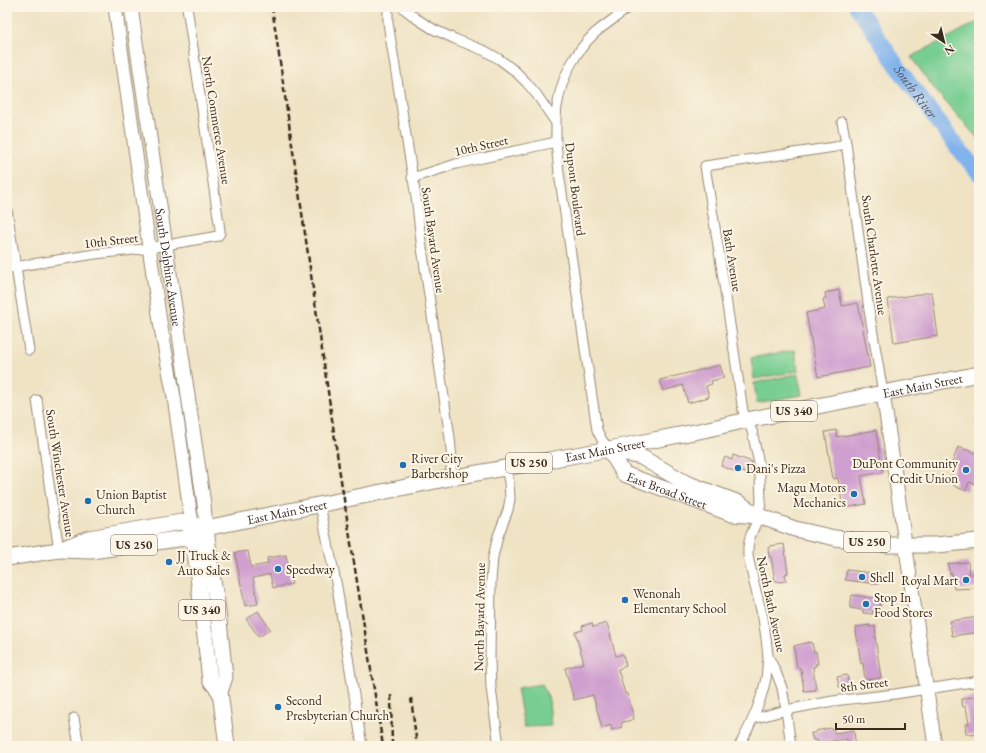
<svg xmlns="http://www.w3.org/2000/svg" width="986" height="753" font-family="'EB Garamond',serif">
<rect width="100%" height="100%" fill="#fcf5e5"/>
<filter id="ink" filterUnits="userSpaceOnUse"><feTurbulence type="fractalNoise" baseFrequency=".025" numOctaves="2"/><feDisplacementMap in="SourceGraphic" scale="8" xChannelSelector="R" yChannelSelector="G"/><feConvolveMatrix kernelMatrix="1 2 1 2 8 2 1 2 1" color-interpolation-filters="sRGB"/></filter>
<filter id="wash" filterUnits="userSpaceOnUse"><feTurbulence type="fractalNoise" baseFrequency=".012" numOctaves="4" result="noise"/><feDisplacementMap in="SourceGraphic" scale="16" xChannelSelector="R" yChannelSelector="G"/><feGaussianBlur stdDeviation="0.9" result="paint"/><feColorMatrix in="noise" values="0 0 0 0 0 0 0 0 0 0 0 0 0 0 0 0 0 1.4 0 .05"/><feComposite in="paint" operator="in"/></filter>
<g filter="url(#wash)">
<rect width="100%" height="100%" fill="#efe3c4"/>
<g fill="#78ce92" stroke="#5a7c58">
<path d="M979,21V140L935,90L911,57Z"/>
<path d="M795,350L798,371L754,379L751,358Z"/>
<path d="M798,374L802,395L757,403L754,383Z"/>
<path d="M542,684L549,700L551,726L524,727L517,688Z"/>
</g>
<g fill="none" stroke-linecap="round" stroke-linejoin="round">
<path stroke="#80b2ec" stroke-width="16" id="s1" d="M857,7L904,76L957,147L979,173"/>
</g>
<g id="blocks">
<g fill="#cf9fcf">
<path d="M839,290L842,306L858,303L870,367L818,377L806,313L825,309L823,299L826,298L825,293Z"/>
<path d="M932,292L938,336L894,343L888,299Z"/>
<path d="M720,365L724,378L711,381L712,384L706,386L709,397L688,403L683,385L663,391L660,380Z"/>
<path d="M836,430L837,437L876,430L883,472L861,476L866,504L843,508L838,478L833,479L825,432Z"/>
<path d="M958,447L979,454V474L975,484L969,482L966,491L954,486L956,479L951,477L956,464L952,463Z"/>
<path d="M733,455L752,462L748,474L737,470L736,472L721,466L725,457L732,460Z"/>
<path d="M784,544L788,573L785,574L786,581L779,582L778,581H775L771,557H769L768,548L770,547V546Z"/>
<path d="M248,551L251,567L268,564L267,558L286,555L292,584L273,588L270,574L253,578L258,604L245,606L235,553Z"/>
<path d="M968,562L969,574H979V584L977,588L954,589L952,573L950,574L948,564Z"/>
<path d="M847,570L880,574L878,584L845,580Z"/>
<path d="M852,595L881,599L879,612L872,611L873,614L863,613V610L850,608Z"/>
<path d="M258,611L270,629L259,637L246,619Z"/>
<path d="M979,617V632L952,636L950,621Z"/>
<path d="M592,623L593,627L607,623L616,656L623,654L626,666L618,669L625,694L627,693L634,719L621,723L622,727L612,730L611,725L602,728L593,695L574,700L565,668L584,663L575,632L583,630L582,626Z"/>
<path d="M870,625L869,627L875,626L876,636H875L881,678L865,680L863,663L861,664L856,631L857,630L856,627Z"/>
<path d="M810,642V643H812L814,652L816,651L818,664H815L816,666L813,667L816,690L804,691L801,669H799V667L797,668L794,646Z"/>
<path d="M847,675L849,686L839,687L837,677Z"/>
<path d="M979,696V734L970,735V734H966L965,724H969L966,707H963L961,699Z"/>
<path d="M830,728V729H834V733L854,730L855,742L847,743V739L818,743L817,740H813L811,733H816V731Z"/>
</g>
</g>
</g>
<g filter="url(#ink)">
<use href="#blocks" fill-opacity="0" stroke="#958671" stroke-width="1"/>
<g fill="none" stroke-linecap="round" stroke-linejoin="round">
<defs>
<g id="street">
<path d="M388,7V23L417,204L421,241L450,438L452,460L450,478"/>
<path d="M402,7L417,19L433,29L455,39L485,51L499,59L515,71L526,82L537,95L556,123V142L559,173L597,430L602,440L609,449"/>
<path d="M842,122L846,143L869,310L883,393"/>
<path d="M556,123C556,116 556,109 558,102C562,76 576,51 595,33C606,24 618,16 629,7"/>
<path d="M412,178L456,164L542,145L556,142"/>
<path d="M7,210L29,350"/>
<path d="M7,268L95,254L143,249L218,236L220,233V230L187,7"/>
<path d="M37,400L53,511L59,550"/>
<path d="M320,505L337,587L362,746"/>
<path d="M74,718L79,746"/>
<path d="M753,719L786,710L833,701L895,694L979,681"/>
<path d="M499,746L491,688L490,660L491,581L493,557L498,536L508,510L510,499L509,482L506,468"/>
<path d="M739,746C751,725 761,703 766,678C767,671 767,664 768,656"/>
<path d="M791,746L786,710L782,688L776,672L768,656L766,638L763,618L754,583L748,556V547L750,537L759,516L761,501L760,477L759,464L752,431L743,411L720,258L705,166L835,147L846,143"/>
</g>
<g id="secondary">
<path d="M115,7L149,247L161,328L174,397L192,525"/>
<path id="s2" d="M131,7L138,56L204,504L206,528"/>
<path d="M883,393L935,746"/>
</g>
<g id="primary">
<path id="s3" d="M609,449L624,474L732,514L759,516L795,529L835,538L888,545H936L979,541"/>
<path d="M612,450L641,457L686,483L739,503L758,516"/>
<path d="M192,525L210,680L220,692"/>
<path d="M206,528L211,570L217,603L225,677L220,692L227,746"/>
<path id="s4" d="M59,550L91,551L185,538L193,533L206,528L450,478L609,449L704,430L747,420L979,374"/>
<path d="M7,558L59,550L89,538L181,522L206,528"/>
</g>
</defs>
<use href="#street" stroke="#958671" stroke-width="11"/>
<use href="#secondary" stroke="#958671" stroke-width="15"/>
<use href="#primary" stroke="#958671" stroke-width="17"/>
<use href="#street" stroke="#fff" stroke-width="9"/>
<use href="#secondary" stroke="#fff" stroke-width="13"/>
<use href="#primary" stroke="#fff" stroke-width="15"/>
<g stroke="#3b2a1e" stroke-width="2.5" stroke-dasharray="6 3" stroke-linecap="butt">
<path d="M272,7L340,474L383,746"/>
<path d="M391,695L392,746"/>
<path d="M411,698L417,746"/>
</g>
</g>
</g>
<g fill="#1f6fb2" stroke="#fcf5e5" stroke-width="1.5">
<circle cx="403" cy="465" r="4"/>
<circle cx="738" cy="468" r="4"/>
<circle cx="966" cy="470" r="4"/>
<circle cx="854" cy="494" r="4"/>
<circle cx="88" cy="501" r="4"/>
<circle cx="169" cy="562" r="4"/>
<circle cx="278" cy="569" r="4"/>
<circle cx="862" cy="577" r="4"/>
<circle cx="966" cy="580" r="4"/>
<circle cx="625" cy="600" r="4"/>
<circle cx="866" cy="604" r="4"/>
<circle cx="278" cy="707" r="4"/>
</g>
<g text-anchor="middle" stroke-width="4" stroke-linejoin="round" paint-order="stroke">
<g fill="#fcf5e5" stroke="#75675a" stroke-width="1">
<rect x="771" y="401" width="46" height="20" rx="3"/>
<rect x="506" y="453" width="46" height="20" rx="3"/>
<rect x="844" y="532" width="46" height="20" rx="3"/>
<rect x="111" y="535" width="46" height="20" rx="3"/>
<rect x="179" y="600" width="46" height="20" rx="3"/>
</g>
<g font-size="12" font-weight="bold" fill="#3b2a1e">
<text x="794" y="415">US 340</text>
<text x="529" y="467">US 250</text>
<text x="867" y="546">US 250</text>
<text x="134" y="549">US 250</text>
<text x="202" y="614">US 340</text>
</g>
<g font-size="13" fill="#3b2a1e" stroke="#fcf5e5">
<text transform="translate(217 120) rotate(81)" y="5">North Commerce Avenue</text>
<text transform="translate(481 145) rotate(-13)" y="5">10th Street</text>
<text transform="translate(576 189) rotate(83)" y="5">Dupont Boulevard</text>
<text transform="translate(111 240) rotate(-7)" y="5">10th Street</text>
<text transform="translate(434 240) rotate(82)" y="5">South Bayard Avenue</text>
<text transform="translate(875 255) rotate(82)" y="5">South Charlotte Avenue</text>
<text transform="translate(733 260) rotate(81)" y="5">Bath Avenue</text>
<text dy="5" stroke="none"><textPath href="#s2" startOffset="263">South Delphine Avenue</textPath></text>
<text dy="5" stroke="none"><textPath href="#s4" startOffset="881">East Main Street</textPath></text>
<text dy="5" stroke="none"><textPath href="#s4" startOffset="557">East Main Street</textPath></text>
<text transform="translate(61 473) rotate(81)" y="5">South Winchester Avenue</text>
<text dy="5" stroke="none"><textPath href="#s3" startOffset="75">East Broad Street</textPath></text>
<text dy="5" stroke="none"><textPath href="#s4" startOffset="233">East Main Street</textPath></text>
<text transform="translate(772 604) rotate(78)" y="5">North Bath Avenue</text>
<text transform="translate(479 617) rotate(-89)" y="5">North Bayard Avenue</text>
<text transform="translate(864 684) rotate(-7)" y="5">8th Street</text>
</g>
<g font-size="13" fill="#3b2a1e" stroke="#fcf5e5" text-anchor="start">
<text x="411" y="463">River City<tspan x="411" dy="15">Barbershop</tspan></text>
<text x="958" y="468" text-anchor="end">DuPont Community<tspan x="958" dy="15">Credit Union</tspan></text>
<text x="746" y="473">Dani's Pizza</text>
<text x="846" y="492" text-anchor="end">Magu Motors<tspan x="846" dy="15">Mechanics</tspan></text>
<text x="96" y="499">Union Baptist<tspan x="96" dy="15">Church</tspan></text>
<text x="177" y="560">JJ Truck &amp;<tspan x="177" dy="15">Auto Sales</tspan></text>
<text x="286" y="574">Speedway</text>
<text x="870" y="582">Shell</text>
<text x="958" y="585" text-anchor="end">Royal Mart</text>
<text x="633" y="598">Wenonah<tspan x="633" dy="15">Elementary School</tspan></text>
<text x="874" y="602">Stop In<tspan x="874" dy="15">Food Stores</tspan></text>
<text x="286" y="705">Second<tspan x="286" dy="15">Presbyterian Church</tspan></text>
</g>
<g font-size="14" font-style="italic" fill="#50535c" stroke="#fcf5e5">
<text dy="5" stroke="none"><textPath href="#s1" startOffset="103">South River</textPath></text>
</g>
</g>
<rect width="986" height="753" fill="none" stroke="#fcf5e5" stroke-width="24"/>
<g transform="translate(944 42) rotate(145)" stroke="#fcf5e5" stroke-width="3" paint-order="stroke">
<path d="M0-3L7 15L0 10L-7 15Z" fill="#3b2a1e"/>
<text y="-6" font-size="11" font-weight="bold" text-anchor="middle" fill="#3b2a1e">N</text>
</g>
<path d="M836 723v6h69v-6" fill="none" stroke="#3b2a1e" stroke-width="2"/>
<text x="842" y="723" font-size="12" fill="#3b2a1e" stroke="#fcf5e5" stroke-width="3" paint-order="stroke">50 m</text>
</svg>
